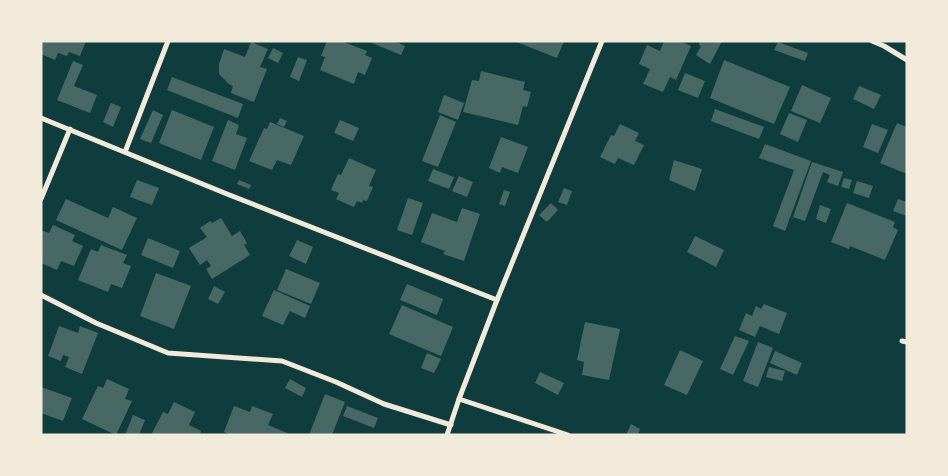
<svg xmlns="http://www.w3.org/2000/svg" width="948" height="476" font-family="'Fira Sans Condensed',sans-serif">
<rect width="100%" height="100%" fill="#0f3d3e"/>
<g fill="#486865">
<path d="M41,41H86L80,56L69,52L67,56L58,53L55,60L41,54Z"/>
<path d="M327,41H341L367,51L365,55L372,58L365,75L358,72L354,84L320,70L325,57L321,56Z"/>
<path d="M367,41H395L405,46L401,55Z"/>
<path d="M514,41H564L557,58Z"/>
<path d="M664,41H680L691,46L676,80L670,77L663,92L643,84L650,69L639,64L647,45L660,51Z"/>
<path d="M700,41H722L710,64L696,55L701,46L699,45Z"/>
<path d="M251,42L268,49L260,67L267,69L254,102L231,93L233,86L229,84L219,74V64L224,49L245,57Z"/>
<path d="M778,42L808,53L805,61L774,50Z"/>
<path d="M273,48L283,53L278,63L268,58Z"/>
<path d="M298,57L307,60L299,81L290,77Z"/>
<path d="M724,60L790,87L774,124L710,98Z"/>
<path d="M73,61L83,65L74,86L97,95L90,113L57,100Z"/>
<path d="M481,71L525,82L523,90L531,92L527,107L523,106L518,125L463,112L472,80L479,81Z"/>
<path d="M685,73L705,81L698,98L678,90Z"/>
<path d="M172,77L243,104L238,118L167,90Z"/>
<path d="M802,85L831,98L820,123L791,111Z"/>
<path d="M859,86L881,95L874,109L853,99Z"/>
<path d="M444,95L464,103L458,120L438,112Z"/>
<path d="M111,103L121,107L113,127L103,122Z"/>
<path d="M715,109L764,127L759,139L711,121Z"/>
<path d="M153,110L163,115L151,143L140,139Z"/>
<path d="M172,110L214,127L201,160L159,143Z"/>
<path d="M789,113L807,120L798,142L780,134Z"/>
<path d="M440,115L456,122L438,167L422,161Z"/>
<path d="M280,118L287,121L284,127L277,124Z"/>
<path d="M228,120L239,125L236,134L247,138L235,170L212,161Z"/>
<path d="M340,120L359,128L353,141L334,133Z"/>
<path d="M270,122L304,136L291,165L277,160L272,170L249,161L264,128L267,129Z"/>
<path d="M897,123L907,127V174L880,163Z"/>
<path d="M620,124L639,133L635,141L644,145L634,165L618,158L615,164L600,157L611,135L614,136Z"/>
<path d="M872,124L888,130L878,153L863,147Z"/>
<path d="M501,137L528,147L518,173L502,167L500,173L489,168Z"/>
<path d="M765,144L811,161L785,231L773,226L794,170L759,158Z"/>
<path d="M349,158L376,170L369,186L373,187L367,201L363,200L362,203L357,201L354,207L336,199L339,193L331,190L338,174L341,175Z"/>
<path d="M674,160L702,169L695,191L669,180Z"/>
<path d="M812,162L843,172L838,186L827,182L830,175L823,172L805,221L793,217Z"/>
<path d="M433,169L454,177L449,189L428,181Z"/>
<path d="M459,176L473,182L467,197L452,191Z"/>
<path d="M844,178L852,180L849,189L841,187Z"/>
<path d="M137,180L159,188L152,205L130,197Z"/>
<path d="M239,180L251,185L249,189L237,184Z"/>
<path d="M857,181L873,186L869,198L853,193Z"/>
<path d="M564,188L572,191L567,205L558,202Z"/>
<path d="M504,190L510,192L505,206L499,204Z"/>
<path d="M408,198L423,203L412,235L397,230Z"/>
<path d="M66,199L108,218L113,207L137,218L122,250L56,220Z"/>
<path d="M898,199L907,202V216L893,211Z"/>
<path d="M551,203L558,210L547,222L539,215Z"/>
<path d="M847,203L895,222L893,227L898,230L885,260L850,246L849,249L831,242Z"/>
<path d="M820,205L831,209L826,223L816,219Z"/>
<path d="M462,208L480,214L464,261L443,254L445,251L421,242L432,213L457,222Z"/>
<path d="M221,218L232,236L240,231L247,243L244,245L250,255L212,279L206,269L211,266L207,260L200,265L189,248L207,237L200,228L210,221L212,223Z"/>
<path d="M53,225L75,235L72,241L83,246L74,266L61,261L57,270L41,263V230L49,233Z"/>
<path d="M695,236L724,250L716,267L687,252Z"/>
<path d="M148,238L180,251L173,268L141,255Z"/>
<path d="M297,240L313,247L306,264L289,256Z"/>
<path d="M101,245L127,255L123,263L131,266L122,288L111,284L108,292L78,280L91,249L98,252Z"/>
<path d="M286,269L320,283L311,304L277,290Z"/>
<path d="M156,273L191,286L174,329L140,316Z"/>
<path d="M407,284L443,299L437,315L400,300Z"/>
<path d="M214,286L225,292L218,304L208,299Z"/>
<path d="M274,290L310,306L305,318L290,311L283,325L262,316Z"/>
<path d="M764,304L787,313L779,334L760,326L755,337L739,330L746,313L752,316L756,306L761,309Z"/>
<path d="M402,305L453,327L441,356L389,334Z"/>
<path d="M585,322L620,329L609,380L582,375L584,362L577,360Z"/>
<path d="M59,326L78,333L80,326L98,333L82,374L65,367L69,357L63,355L61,361L48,356Z"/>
<path d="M735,336L749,341L733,375L720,369Z"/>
<path d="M758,342L773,348L758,387L743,381Z"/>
<path d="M680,350L703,361L687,395L664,385Z"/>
<path d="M775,351L802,363L797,375L770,363Z"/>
<path d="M427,353L441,359L434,373L421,368Z"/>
<path d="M769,367L785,371L782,381L766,377Z"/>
<path d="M540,372L564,383L558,395L535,383Z"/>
<path d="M107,379L129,389L125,399L132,401L116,435L82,419L98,386L103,388Z"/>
<path d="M290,379L306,388L302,397L285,388Z"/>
<path d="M41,387L72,398L63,421L41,413Z"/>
<path d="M325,394L345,402L332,435H309Z"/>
<path d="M174,402L195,412L189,425L201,431L200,435H151L163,412L168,414Z"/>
<path d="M234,406L250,412L252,406L273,414L268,425L292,435H231L224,432Z"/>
<path d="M347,406L378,418L374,428L343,416Z"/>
<path d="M133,415L145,420L139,435H125Z"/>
<path d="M631,424L640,429L638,435H626Z"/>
</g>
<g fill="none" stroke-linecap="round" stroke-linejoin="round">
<g stroke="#f1e9da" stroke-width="5">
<path d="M872,41L884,46L907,60"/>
<path d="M41,118L227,194L497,300"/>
<path d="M125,152L168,41"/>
<path d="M41,199L70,129"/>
<path d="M41,295L96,323L168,353L282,361L336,382L384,404L451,425"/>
<path d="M902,341L907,342"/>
<path d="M459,399L568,435"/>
<path d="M447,435L459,399L497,300L602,41"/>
</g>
</g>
<rect width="948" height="476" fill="none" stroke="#f1e9da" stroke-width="85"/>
</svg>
